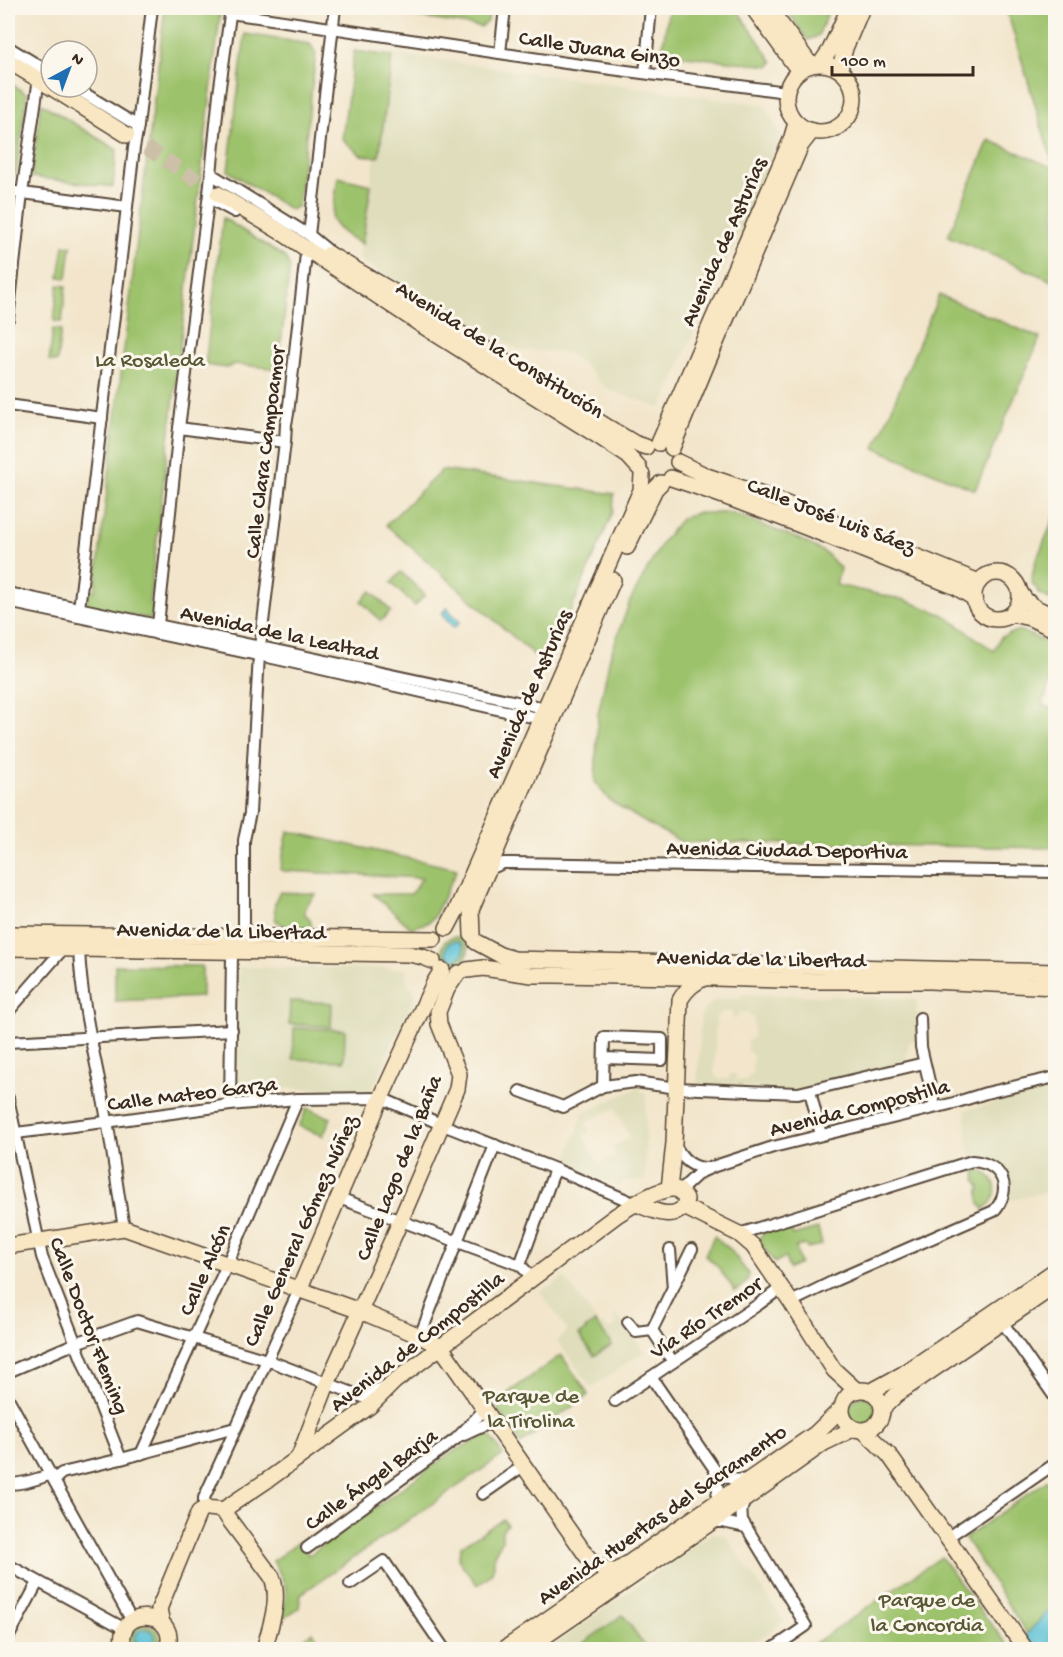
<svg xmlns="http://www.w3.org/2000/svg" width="1063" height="1657" font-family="'Gochi Hand',sans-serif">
<rect width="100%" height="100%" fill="#fbf7ec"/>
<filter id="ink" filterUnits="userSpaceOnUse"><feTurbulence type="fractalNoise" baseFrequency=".0167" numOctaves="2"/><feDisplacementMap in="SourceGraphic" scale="12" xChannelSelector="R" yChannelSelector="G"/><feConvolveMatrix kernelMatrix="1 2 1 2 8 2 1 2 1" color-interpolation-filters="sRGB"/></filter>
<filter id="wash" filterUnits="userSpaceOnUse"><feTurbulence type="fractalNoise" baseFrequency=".008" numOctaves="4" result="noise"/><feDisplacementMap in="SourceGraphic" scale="24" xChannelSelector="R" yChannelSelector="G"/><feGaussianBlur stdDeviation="1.35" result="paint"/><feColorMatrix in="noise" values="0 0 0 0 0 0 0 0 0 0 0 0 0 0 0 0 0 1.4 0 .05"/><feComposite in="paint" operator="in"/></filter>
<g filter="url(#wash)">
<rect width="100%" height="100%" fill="#f2e5cb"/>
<g fill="#dfddbb" fill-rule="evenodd">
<path d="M391,53L764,105L781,136L661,408L612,391L601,384L586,367L570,355L563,352L530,350L521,351L359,260Z"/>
<path d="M239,967L406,969V977L408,984L416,993L374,1087L371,1091L290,1088L237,1095Z"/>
<path d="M742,994L917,999L916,1040L908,1041L907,1065L802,1090L697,1087L701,1015L703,1011L714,1001L725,998L741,999ZM722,1012H732V1018H738V1012L748,1013L754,1019L753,1038L747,1041V1051L753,1055L752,1074L746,1080H736V1074H730L729,1079H719L714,1073L716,1017Z"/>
<path d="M641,1086V1092H646L645,1181H624L620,1187L579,1171L574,1167L570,1160L569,1153L583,1113ZM615,1108L630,1138L612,1147L616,1156L598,1164L584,1135L590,1133L586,1123Z"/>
<path d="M1055,1088V1190L1008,1201L1010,1192V1181L1007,1173L1001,1165L992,1158L987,1157L969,1155L965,1110Z"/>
<path d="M564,1277L600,1326L603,1324L607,1329L614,1328L617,1322L614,1316L616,1314L644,1351L591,1388L557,1340L568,1331L540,1292L548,1287L549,1288Z"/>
<path d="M713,1532L726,1536L784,1621L756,1642L761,1649L546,1650Z"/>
</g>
<g fill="#9dc26c" stroke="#6c7645" stroke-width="1.5">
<path d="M165,8H221L149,604L155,605V614L151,619L87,606L88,590L95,591Z"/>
<path d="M358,8H490L488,21L481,27Z"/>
<path d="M669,8H736L773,62L770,66L669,54L663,45Z"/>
<path d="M785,8H830L818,36L808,40Z"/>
<path d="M1006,8H1055V282L948,236L989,140L1054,168Z"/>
<path d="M245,34L310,44L316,53L298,206L291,210L228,171Z"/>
<path d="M354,51L392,56L379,157L361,155L342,139Z"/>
<path d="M8,82L27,94L16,174L8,172Z"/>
<path d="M41,103L117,150L113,187L32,177Z"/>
<path d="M338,177L371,185L362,244C350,237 337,232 332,218Z"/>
<path d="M223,218L285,257L290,268L278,369L234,364L227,368L205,365Z"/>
<path d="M64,245L71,246L67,278L59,277Z"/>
<path d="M58,285L66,286L62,322L54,321Z"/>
<path d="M939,295L1040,338L975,490L875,448Z"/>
<path d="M53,329L61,330L57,362L49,361Z"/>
<path d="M442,470L614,494L613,512L549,661H541L386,525Z"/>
<path d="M696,513H730L799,539L815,547L827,554L840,568L836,585L905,600L944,615L994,651L1001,637L1019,630L1055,646V663L1043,705L1055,710L1056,836L1051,848L682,842L646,823L609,800L595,782L598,714L610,657L630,601L663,541L681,519Z"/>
<path d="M1055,516V602L1038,593L1037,589L1031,582L1035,563Z"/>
<path d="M401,572L425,595L415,606L391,583Z"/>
<path d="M371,591L391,611L381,621L361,601Z"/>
<path d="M288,831L457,869L434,917L427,923L411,928L373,894H411L422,878L284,871L280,869Z"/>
<path d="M280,892L316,894C311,900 304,906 305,914L310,919L312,930L290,928L276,921C274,910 273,902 280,892Z"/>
<circle cx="455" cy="950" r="13"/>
<path d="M115,965L202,966V997L115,1001Z"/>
<path d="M290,1001L332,1003L331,1027L289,1024Z"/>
<path d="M294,1028L345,1030L344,1061L293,1059Z"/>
<path d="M307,1108L331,1118L323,1136L299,1126Z"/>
<path d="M975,1170C998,1172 1003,1198 983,1209C978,1201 977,1195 980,1187L976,1181Z"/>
<path d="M789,1224L793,1235L818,1228L822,1245L807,1248L805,1245L796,1247L800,1264L789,1269L785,1258L779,1260L775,1263L759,1241C761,1229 779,1227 789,1224Z"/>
<path d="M714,1236L730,1249L749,1275L747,1282L735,1291L718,1267L705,1255Z"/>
<path d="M595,1322L612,1345L594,1356L579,1335L586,1331L585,1329Z"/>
<path d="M561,1355L586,1390L588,1395L521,1444L494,1403Z"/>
<circle cx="863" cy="1411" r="14"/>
<path d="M489,1434L503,1455L301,1594L299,1608L281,1619C290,1591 287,1586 273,1561L298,1542L309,1555L451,1453Z"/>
<path d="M1055,1475V1604L1027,1634L965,1538Z"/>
<path d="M503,1519L507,1525L502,1530V1540L494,1555V1566L492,1572L489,1576L477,1585L458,1559L461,1546Z"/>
<path d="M941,1557L985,1617L1011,1648L1008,1650H805Z"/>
<path d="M623,1615L647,1649H575Z"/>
<path d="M144,1624C158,1627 165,1636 156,1649H135C126,1637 131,1629 144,1624Z"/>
<path d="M313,1632L325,1649H275C290,1646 299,1642 313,1632Z"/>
</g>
<g fill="#57c0d4" stroke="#497579" stroke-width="1.5">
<path d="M447,608L460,622L454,628L441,614Z"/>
<circle cx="455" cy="950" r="9"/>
<path d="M1055,1604V1649L1008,1650L1027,1634Z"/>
<circle cx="145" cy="1639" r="10"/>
</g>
</g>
<g filter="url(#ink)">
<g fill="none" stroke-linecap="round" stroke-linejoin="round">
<path stroke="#cdc0a8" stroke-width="15" stroke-dasharray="15 8" stroke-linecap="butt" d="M127,135L218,194"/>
<defs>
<g id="street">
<path d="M230,13L566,63L786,92"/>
<path d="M8,47L51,73"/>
<path d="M500,53L505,8"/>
<path d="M645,73L651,8"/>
<path d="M74,87L138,126"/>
<path d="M211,174L309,235L336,257"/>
<path d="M8,191L127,207"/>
<path d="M209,198L235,212"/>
<path d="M309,235L335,8"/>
<path d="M8,319L22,193L38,85"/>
<path d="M8,405L102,418"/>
<path d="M179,428L285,442"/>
<path d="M8,593L545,708"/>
<path d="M8,602L277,659L541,719"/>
<path d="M78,617L134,148L138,126L152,8"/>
<path d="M157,634L179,428L209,194L219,94L231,8"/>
<path d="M488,870L503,863H512L1056,872"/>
<path d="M244,937V840L250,813L259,655L285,442L286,424L288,414L306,254"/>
<path d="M79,949C81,1001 94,1053 104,1104C112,1145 117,1187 124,1228"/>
<path d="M8,1012L63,949"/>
<path d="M920,1018L921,1047L935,1107"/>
<path d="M8,1042L232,1030"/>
<path d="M603,1086L604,1037L662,1039V1060L604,1058"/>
<path d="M520,1091L563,1107L603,1086L636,1082L677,1088L798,1093L924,1063"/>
<path d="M810,1091L821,1135"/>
<path d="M8,1098L42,1257L121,1459"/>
<path d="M230,1105L232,953"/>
<path d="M8,1134L121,1120L230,1105L298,1099L381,1098L443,1125L555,1169L636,1204"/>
<path d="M674,1143C681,1158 692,1169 709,1168"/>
<path d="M682,1193L685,1186L699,1173L715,1166L773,1147L954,1103L986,1093L1056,1077"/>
<path d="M339,1198L520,1265L532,1277"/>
<path d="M739,1234L972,1161C1002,1163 1014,1188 994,1211L836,1280L791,1302"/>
<path d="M670,1250L673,1288"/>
<path d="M520,1265L555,1169"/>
<path d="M628,1322L636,1332L652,1330"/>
<path d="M1003,1323L1056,1399"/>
<path d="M420,1336L495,1145"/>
<path d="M673,1362L652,1330L692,1249"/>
<path d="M8,1372L76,1343L137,1321L267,1360L363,1397L387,1385"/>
<path d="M8,1398L132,1621"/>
<path d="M615,1401L651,1377"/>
<path d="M464,1435L492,1422"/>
<path d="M141,1454L227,1265L298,1099"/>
<path d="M715,1470L718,1491L716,1502"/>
<path d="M748,1480C734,1480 726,1479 715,1470L651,1377L759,1304L781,1288"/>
<path d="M55,1482L57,1477L62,1473L121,1459L235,1428"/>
<path d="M8,1484C23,1484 36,1480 51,1474"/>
<path d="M483,1494L523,1466"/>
<path d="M747,1499C741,1506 741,1511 742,1520L806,1626L771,1650"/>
<path d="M209,1508L204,1502V1498L299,1290"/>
<path d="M712,1522H723L746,1527"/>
<path d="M948,1537L1056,1463"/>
<path d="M307,1548L456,1439L484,1410"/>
<path d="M8,1565L125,1629"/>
<path d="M350,1584L384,1561L445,1650"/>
<path d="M8,1638L38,1582"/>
</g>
<g id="secondary">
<path d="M753,8L799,71"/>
<path d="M769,8L810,64"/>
<path d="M8,61L38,79L127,135"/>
<path d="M821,63L830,50L849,8"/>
<circle cx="820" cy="98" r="34"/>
<path d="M840,69L845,48L862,8"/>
<path d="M218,194L281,232L423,326L601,438L628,456L639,468"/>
<path d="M329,254L411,302L609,428L634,443L646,447"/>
<path d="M659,443L791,140L796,123"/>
<path d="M672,448L708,361L801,145L812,131"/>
<path d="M678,462L707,476L777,500L979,582"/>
<path d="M671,478C768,510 862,550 956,587L974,598"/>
<path d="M627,547L655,489L661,483"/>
<circle cx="997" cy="596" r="23"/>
<path d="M1020,592C1028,607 1041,610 1056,617"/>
<path d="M1012,614L1030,618L1056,630"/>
<path d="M447,928L457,909L641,490L642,475"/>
<path d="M8,934L434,939"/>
<path d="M472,935L471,909L475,900L613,580"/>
<path d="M476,942L500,955L514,959L1056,972"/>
<path d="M8,948L409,954L423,957L433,961"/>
<path d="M467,970L483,968L532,975H554L682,977L817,981H930L1056,987"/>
<path d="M669,1189L674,1143L680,1000C687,988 694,983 706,977"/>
<path d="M684,1207L739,1234L753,1246L791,1302L834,1370L857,1391"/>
<path d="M8,1246L124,1228L360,1311L420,1336L441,1347L586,1555C595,1565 602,1571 616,1571"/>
<path d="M299,1290L381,1098L434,983L442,970"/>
<circle cx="862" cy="1410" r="20"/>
<path d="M870,1392L903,1374L1056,1270"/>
<path d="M883,1408L897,1394L1056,1285"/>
<path d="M864,1431L889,1455L1026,1650"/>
<path d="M299,1457L327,1384L396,1231L457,1089L459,1074L439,1024L438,1012L447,989L458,973"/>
<path d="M223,1510L269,1479L370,1406L395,1381L617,1215C631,1206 663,1184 679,1190L686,1199L684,1207C671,1221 651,1209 636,1204"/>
<path d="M223,1510L228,1518L272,1577C281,1601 270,1626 264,1650"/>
<path d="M162,1623L159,1609L199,1512C206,1506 214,1509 223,1510"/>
<path d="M125,1650C109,1606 182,1607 167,1650"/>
<path d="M503,1650L815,1434L842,1408"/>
<path d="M525,1650L751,1495L824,1443L853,1429"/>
</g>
</defs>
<use href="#street" stroke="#564638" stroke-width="14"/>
<use href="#secondary" stroke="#564638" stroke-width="18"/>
<use href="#street" stroke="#fff" stroke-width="10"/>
<use href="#secondary" stroke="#f9e7c3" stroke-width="15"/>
</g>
</g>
<g text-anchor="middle" stroke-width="6" stroke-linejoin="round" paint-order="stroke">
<g font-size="22" fill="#3b2a1e" stroke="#fbf7ec">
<text transform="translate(600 47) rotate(8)" y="8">Calle Juana Ginzo</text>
<text transform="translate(722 241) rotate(-66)" y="8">Avenida de Asturias</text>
<text transform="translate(501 348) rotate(32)" y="8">Avenida de la Constitución</text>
<text transform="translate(263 452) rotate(-83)" y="8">Calle Clara Campoamor</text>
<text transform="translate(832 514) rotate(21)" y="8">Calle José Luis Sáez</text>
<text transform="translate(280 631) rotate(12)" y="8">Avenida de la Lealtad</text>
<text transform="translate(527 693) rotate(-66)" y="8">Avenida de Asturias</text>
<text transform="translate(787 848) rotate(1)" y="8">Avenida Ciudad Deportiva</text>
<text transform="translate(221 929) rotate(1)" y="8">Avenida de la Libertad</text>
<text transform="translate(761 957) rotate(1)" y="8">Avenida de la Libertad</text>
<text transform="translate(192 1092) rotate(-7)" y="8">Calle Mateo Garza</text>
<text transform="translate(859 1106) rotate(-14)" y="8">Avenida Compostilla</text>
<text transform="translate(397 1167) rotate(-68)" y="8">Calle Lago de la Baña</text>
<text transform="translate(299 1230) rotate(-66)" y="8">Calle General Gómez Núñez</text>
<text transform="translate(203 1269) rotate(-66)" y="8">Calle Alcón</text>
<text transform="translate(705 1316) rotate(-34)" y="8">Vía Río Tremor</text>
<text transform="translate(91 1325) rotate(69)" y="8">Calle Doctor Fleming</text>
<text transform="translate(416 1340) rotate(-38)" y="8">Avenida de Compostilla</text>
<text transform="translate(370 1478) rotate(-36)" y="8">Calle Ángel Barja</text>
<text transform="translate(661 1513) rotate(-35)" y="8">Avenida Huertas del Sacramento</text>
</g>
<g font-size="22" fill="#585835" stroke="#fbf7ec">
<text x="150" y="366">La Rosaleda</text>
<text x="531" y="1402">Parque de<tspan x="531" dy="25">la Tirolina</tspan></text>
<text x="927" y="1606">Parque de<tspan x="927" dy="25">la Concordia</tspan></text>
</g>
</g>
<rect width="1063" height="1657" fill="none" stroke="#fbf7ec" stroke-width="30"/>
<g transform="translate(69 69) rotate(41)"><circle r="28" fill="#fbf7ec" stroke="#aea59a" stroke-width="1.5"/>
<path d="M0-4.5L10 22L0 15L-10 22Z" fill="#1f6fb2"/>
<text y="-9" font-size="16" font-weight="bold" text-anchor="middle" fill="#3b2a1e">N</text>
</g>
<path d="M832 66v9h141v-9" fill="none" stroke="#3b2a1e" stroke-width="3"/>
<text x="841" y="66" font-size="18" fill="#3b2a1e" stroke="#fbf7ec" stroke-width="4.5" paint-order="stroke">100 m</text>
</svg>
